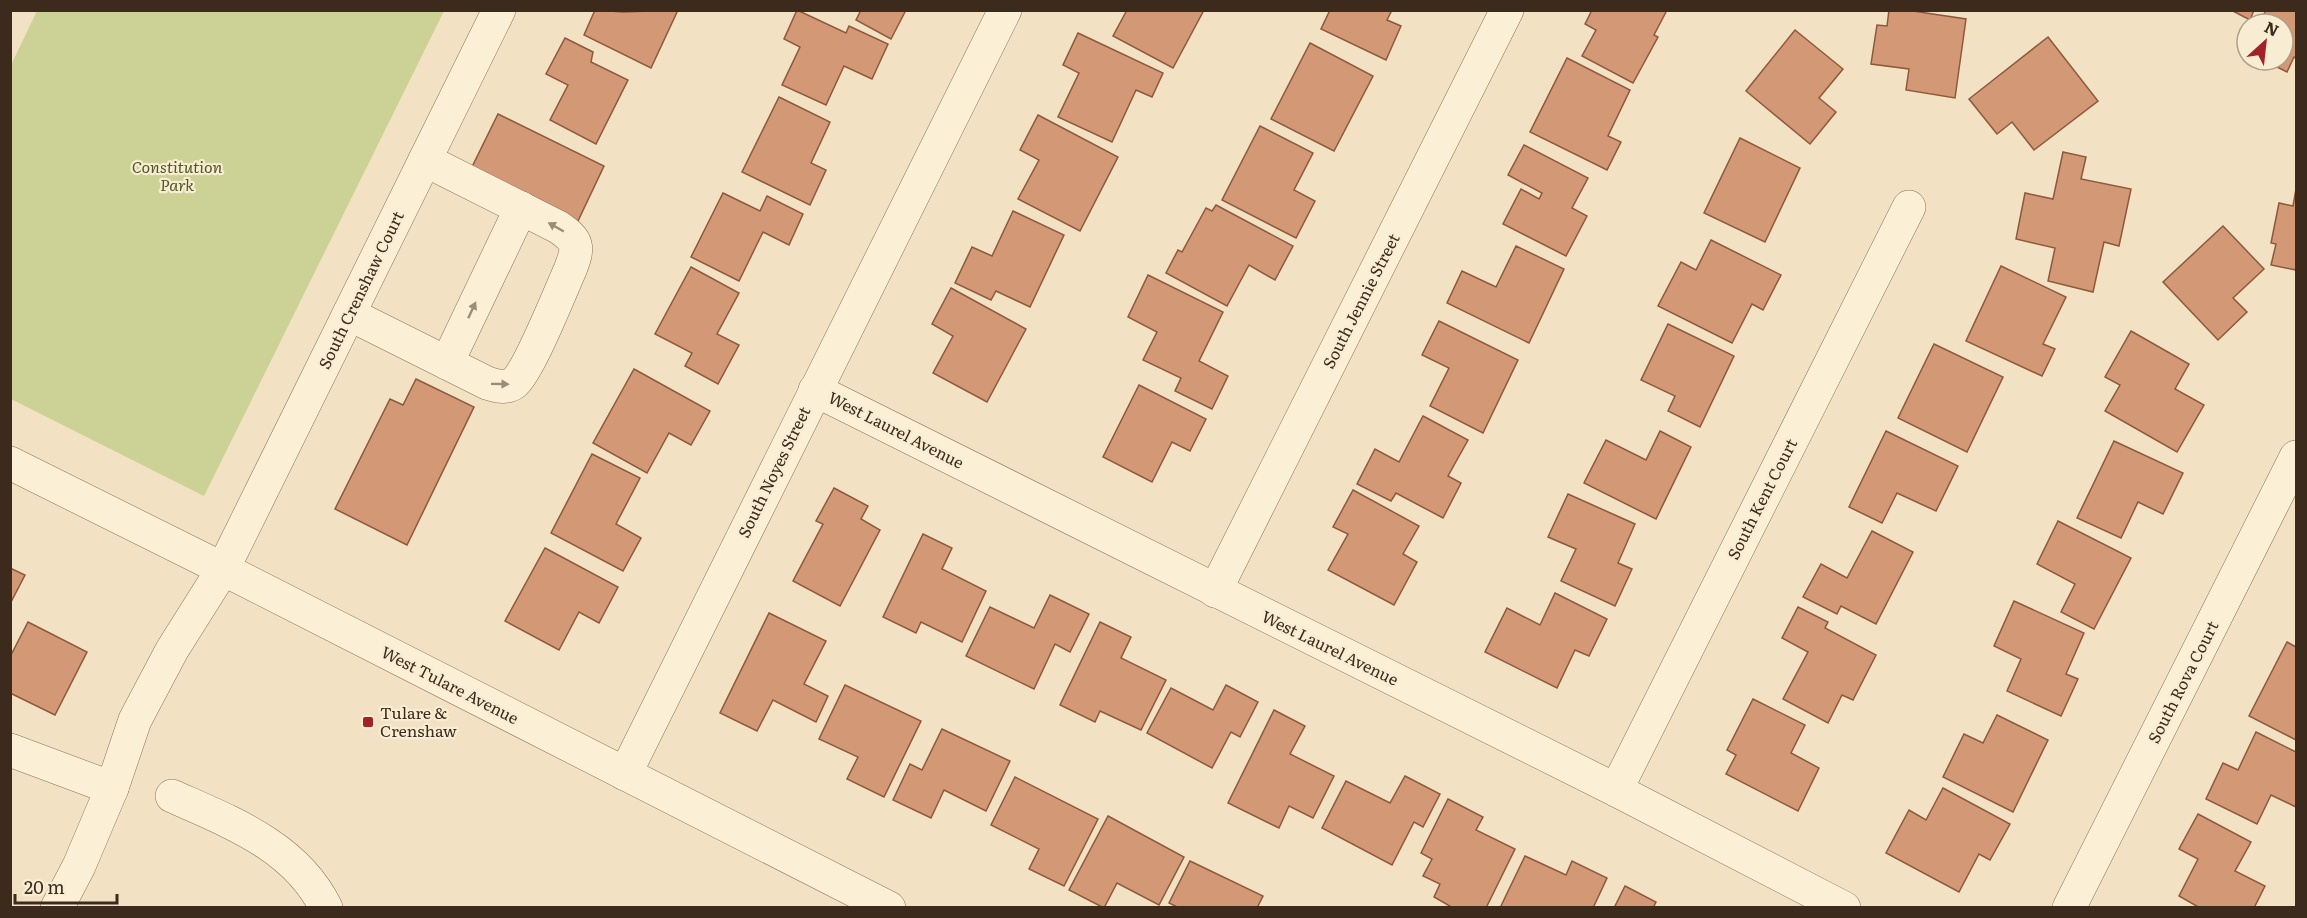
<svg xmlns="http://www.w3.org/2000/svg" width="2307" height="918" font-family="Literata,serif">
<rect width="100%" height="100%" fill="#f2e1c2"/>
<path fill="#ccd195" d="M37,11H444L204,496L11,399V65Z"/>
<g fill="#d39875" stroke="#8e593b" stroke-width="1.5">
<path d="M595,10L623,12L678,10L651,68L584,35Z"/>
<path d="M797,10L846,33L849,26L888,44L872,79L844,66L826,105L782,85L800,47L784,39Z"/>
<path d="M861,10H906L891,39L856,20Z"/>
<path d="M1127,10H1204L1173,68L1113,36Z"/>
<path d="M1330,10H1392L1387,20L1401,26L1386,60L1321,29Z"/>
<path d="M1592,10H1667L1654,35L1658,37L1633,83L1582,56L1596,30L1585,24Z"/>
<path d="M1889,10H1906L1966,19L1955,98L1906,90L1909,69L1871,64L1877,25L1887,26Z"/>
<path d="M2231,10H2254L2250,20Z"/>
<path d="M2266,10H2296V58L2294,57L2287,72L2265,61L2283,60V24H2259Z"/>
<path d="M1795,30L1843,69L1819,98L1836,112L1810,144L1746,91Z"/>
<path d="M1078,33L1163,73L1152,97L1136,90L1112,142L1058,117L1079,73L1063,65Z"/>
<path d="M2048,37L2098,101L2034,150L2012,122L1997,134L1969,99Z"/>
<path d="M565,38L593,52L591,62L628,80L596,144L550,120L568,85L546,74Z"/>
<path d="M1310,43L1373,76L1334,151L1271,119Z"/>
<path d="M1567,58L1630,90L1608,136L1621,142L1607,170L1530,132Z"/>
<path d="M779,97L830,122L811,163L826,170L810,205L742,172Z"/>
<path d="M498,114L604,166L577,223L470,171Z"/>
<path d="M1038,115L1118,157L1080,231L1018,199L1039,160L1020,150Z"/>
<path d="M1260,126L1313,153L1294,190L1315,201L1296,238L1222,200Z"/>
<path d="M1740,138L1800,168L1765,242L1704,213Z"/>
<path d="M1524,145L1588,178L1572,208L1587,216L1566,256L1503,224L1521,189L1539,199L1542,193L1508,175Z"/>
<path d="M2063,152L2086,157L2081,179L2131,189L2119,246L2104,242L2093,292L2048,281L2055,248L2016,239L2025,193L2053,199Z"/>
<path d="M2296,189V270L2271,265L2276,244L2271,243L2279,203L2293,206Z"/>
<path d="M723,193L760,211L767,196L803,214L789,245L763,232L739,281L691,257Z"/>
<path d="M1216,205L1293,246L1275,280L1249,265L1227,306L1166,273L1178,250L1182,252L1206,208L1212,211Z"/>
<path d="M1013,211L1064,235L1030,307L996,291L991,300L955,283L972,247L992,256Z"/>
<path d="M2223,226L2264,269L2233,298L2247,312L2218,340L2163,282Z"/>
<path d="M1711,240L1781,275L1763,310L1752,304L1732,343L1658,306L1681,262L1696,270Z"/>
<path d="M1516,246L1564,269L1529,343L1447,303L1462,271L1496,287Z"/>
<path d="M2001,266L2066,297L2043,344L2055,349L2042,376L1966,341Z"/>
<path d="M691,267L739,293L717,334L739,345L718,384L685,366L692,353L655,334Z"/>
<path d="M1148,275L1223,312L1199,361L1228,376L1212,409L1175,391L1181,378L1143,360L1157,332L1128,317Z"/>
<path d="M951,288L1026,329L987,402L933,373L953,336L932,324Z"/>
<path d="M1439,321L1518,360L1483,433L1430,406L1449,368L1422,355Z"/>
<path d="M1668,324L1734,356L1700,427L1668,411L1675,396L1641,380Z"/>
<path d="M2131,331L2189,364L2175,389L2204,405L2177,452L2105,411L2120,385L2105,377Z"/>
<path d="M1934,344L2003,377L1967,452L1898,418Z"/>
<path d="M634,369L710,411L691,445L669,433L647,473L593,443Z"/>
<path d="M416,379L474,407L407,545L335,509L390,399L403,405Z"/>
<path d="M1139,385L1206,419L1190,451L1172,442L1152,482L1103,457Z"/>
<path d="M1423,416L1468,440L1448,476L1461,483L1443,518L1396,493L1391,501L1357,484L1375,449L1399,462Z"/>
<path d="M1660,431L1691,447L1656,519L1584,483L1606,440L1646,460Z"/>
<path d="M1886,431L1958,466L1936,511L1897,493L1882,523L1849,507Z"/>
<path d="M2114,441L2183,473L2163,514L2138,502L2121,538L2077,518Z"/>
<path d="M592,454L640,478L616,524L641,538L623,571L551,533Z"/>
<path d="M834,488L868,506L861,519L880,530L840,606L793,581L823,524L816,521Z"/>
<path d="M1353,490L1419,526L1403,554L1417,562L1394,605L1328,570L1348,534L1333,527Z"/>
<path d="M1568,494L1635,524L1618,563L1632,569L1615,606L1561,581L1576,549L1548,537Z"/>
<path d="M2058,521L2131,558L2094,629L2061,612L2075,584L2037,564Z"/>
<path d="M1872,531L1913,552L1876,624L1841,606L1837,614L1803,597L1821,564L1847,578Z"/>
<path d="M923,534L952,548L942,569L986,591L962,642L921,622L916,633L883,617Z"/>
<path d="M545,548L618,587L599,623L579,612L559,650L505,621Z"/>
<path d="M10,568L25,575L10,604Z"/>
<path d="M1555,593L1607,619L1589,656L1575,650L1557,688L1485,652L1507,608L1540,625Z"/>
<path d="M1050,595L1089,614L1070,652L1055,644L1034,689L966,656L990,607L1034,628Z"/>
<path d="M2014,601L2084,633L2066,674L2078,679L2061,716L2007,691L2021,659L1994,646Z"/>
<path d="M1798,607L1828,622L1825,628L1876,655L1853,700L1842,695L1828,723L1783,699L1808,652L1782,638Z"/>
<path d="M769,613L826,641L804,684L828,696L816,722L773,700L757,731L720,713Z"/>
<path d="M28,622L87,652L55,715L10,693V657Z"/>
<path d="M1100,622L1131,637L1121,658L1166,680L1141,730L1100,711L1095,722L1060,705Z"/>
<path d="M2287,642L2296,647V740L2249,716Z"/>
<path d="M845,685L921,721L884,797L847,779L858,757L819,739Z"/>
<path d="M1226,685L1258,702L1240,737L1231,732L1212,768L1147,733L1171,688L1213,710Z"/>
<path d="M1753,699L1805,725L1791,753L1819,768L1798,811L1726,774L1736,755L1727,750Z"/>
<path d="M1274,710L1305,726L1290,754L1334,776L1313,818L1289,806L1279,828L1228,803Z"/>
<path d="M1997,715L2048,740L2013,812L1943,777L1964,734L1983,743Z"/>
<path d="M942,729L1010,761L986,811L944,790L931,818L893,800L910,764L922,770Z"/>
<path d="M2256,732L2296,752V807L2271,795L2257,824L2206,799L2223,763L2238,770Z"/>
<path d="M1405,776L1440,794L1423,827L1414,822L1392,865L1322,828L1346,781L1390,803Z"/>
<path d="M1015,777L1098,819L1064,886L1029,869L1039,849L991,825Z"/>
<path d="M1943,788L2010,824L1990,860L1979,854L1959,892L1886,853L1909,810L1926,820Z"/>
<path d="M1448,799L1483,817L1476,830L1515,849L1486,908H1453L1434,897L1440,884L1423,876L1432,859L1421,853Z"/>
<path d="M2198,814L2251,842L2235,871L2265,886L2254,908H2200L2179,896L2198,859L2179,849Z"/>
<path d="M1108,816L1184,857L1159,905L1117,883L1104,908L1069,890Z"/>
<path d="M1525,856L1566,875L1572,861L1607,878L1593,908H1500Z"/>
<path d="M1190,861L1263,896L1257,908H1179L1169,903Z"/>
<path d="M1625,886L1656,902L1653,908H1614Z"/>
</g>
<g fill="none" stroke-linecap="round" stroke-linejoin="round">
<defs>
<g id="minor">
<path d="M349,314L487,383C496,386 506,389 514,383C529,371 560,292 570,270C579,247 579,241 558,227L425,160"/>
<path d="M447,363L521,208"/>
<path d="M815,390L1616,790L1844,908"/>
<path d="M10,463L223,569L889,908"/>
<path d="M1215,591L1507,10"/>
<path d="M10,750L112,788"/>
<path d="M625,774L1005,10"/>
<path d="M1616,790L1909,207"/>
<path d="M172,796C230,822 296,846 326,908"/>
<path d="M57,908L79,866L112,788L135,720L172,650L223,569L499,10"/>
<path d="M2069,908L2296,457"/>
</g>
</defs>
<use href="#minor" stroke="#8d7257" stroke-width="34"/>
<use href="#minor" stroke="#fbefd6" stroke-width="33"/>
</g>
<defs><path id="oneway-solid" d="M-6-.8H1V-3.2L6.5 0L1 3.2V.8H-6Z" transform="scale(1.5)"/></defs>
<g fill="#9c8d7a">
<use href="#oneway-solid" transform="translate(556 227) rotate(-150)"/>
<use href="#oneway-solid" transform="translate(472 310) rotate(-65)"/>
<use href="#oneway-solid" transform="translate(500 384) rotate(1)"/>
</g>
<rect fill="#a12229" stroke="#f8ecd2" stroke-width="2" x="362" y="716" width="12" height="12" rx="3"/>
<g text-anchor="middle" stroke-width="4.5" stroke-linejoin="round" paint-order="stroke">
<g font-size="16" font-style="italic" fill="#4e5a22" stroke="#f8ecd2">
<text x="177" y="173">Constitution<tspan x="177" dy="18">Park</tspan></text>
</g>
<g font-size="16" fill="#3c2b1d" stroke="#f8ecd2">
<text transform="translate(361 290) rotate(-64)" y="6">South Crenshaw Court</text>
<text transform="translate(1361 301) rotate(-63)" y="6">South Jennie Street</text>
<text transform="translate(896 430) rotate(27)" y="6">West Laurel Avenue</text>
<text transform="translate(774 472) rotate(-64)" y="6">South Noyes Street</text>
<text transform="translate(1762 499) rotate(-63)" y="6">South Kent Court</text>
<text transform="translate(1330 648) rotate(26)" y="6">West Laurel Avenue</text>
<text transform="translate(2183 682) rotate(-63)" y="6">South Rova Court</text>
<text transform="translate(450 685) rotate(27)" y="6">West Tulare Avenue</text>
</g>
<g font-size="16" fill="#3c2b1d" stroke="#f8ecd2" text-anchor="start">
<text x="380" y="719">Tulare &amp;<tspan x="380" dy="18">Crenshaw</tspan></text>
</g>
</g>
<rect width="2307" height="918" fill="none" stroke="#3c2b1d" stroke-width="24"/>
<g transform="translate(2265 42) rotate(27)"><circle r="28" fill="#f8ecd2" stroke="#ad9f8a" stroke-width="1.5"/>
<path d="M0-4.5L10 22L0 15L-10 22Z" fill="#a12229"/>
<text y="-9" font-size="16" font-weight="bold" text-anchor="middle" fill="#3c2b1d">N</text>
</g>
<path d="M15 894v9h102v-9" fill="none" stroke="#3c2b1d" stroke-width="3"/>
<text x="24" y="894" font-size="18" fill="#3c2b1d" stroke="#f8ecd2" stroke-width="4.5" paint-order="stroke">20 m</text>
</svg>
